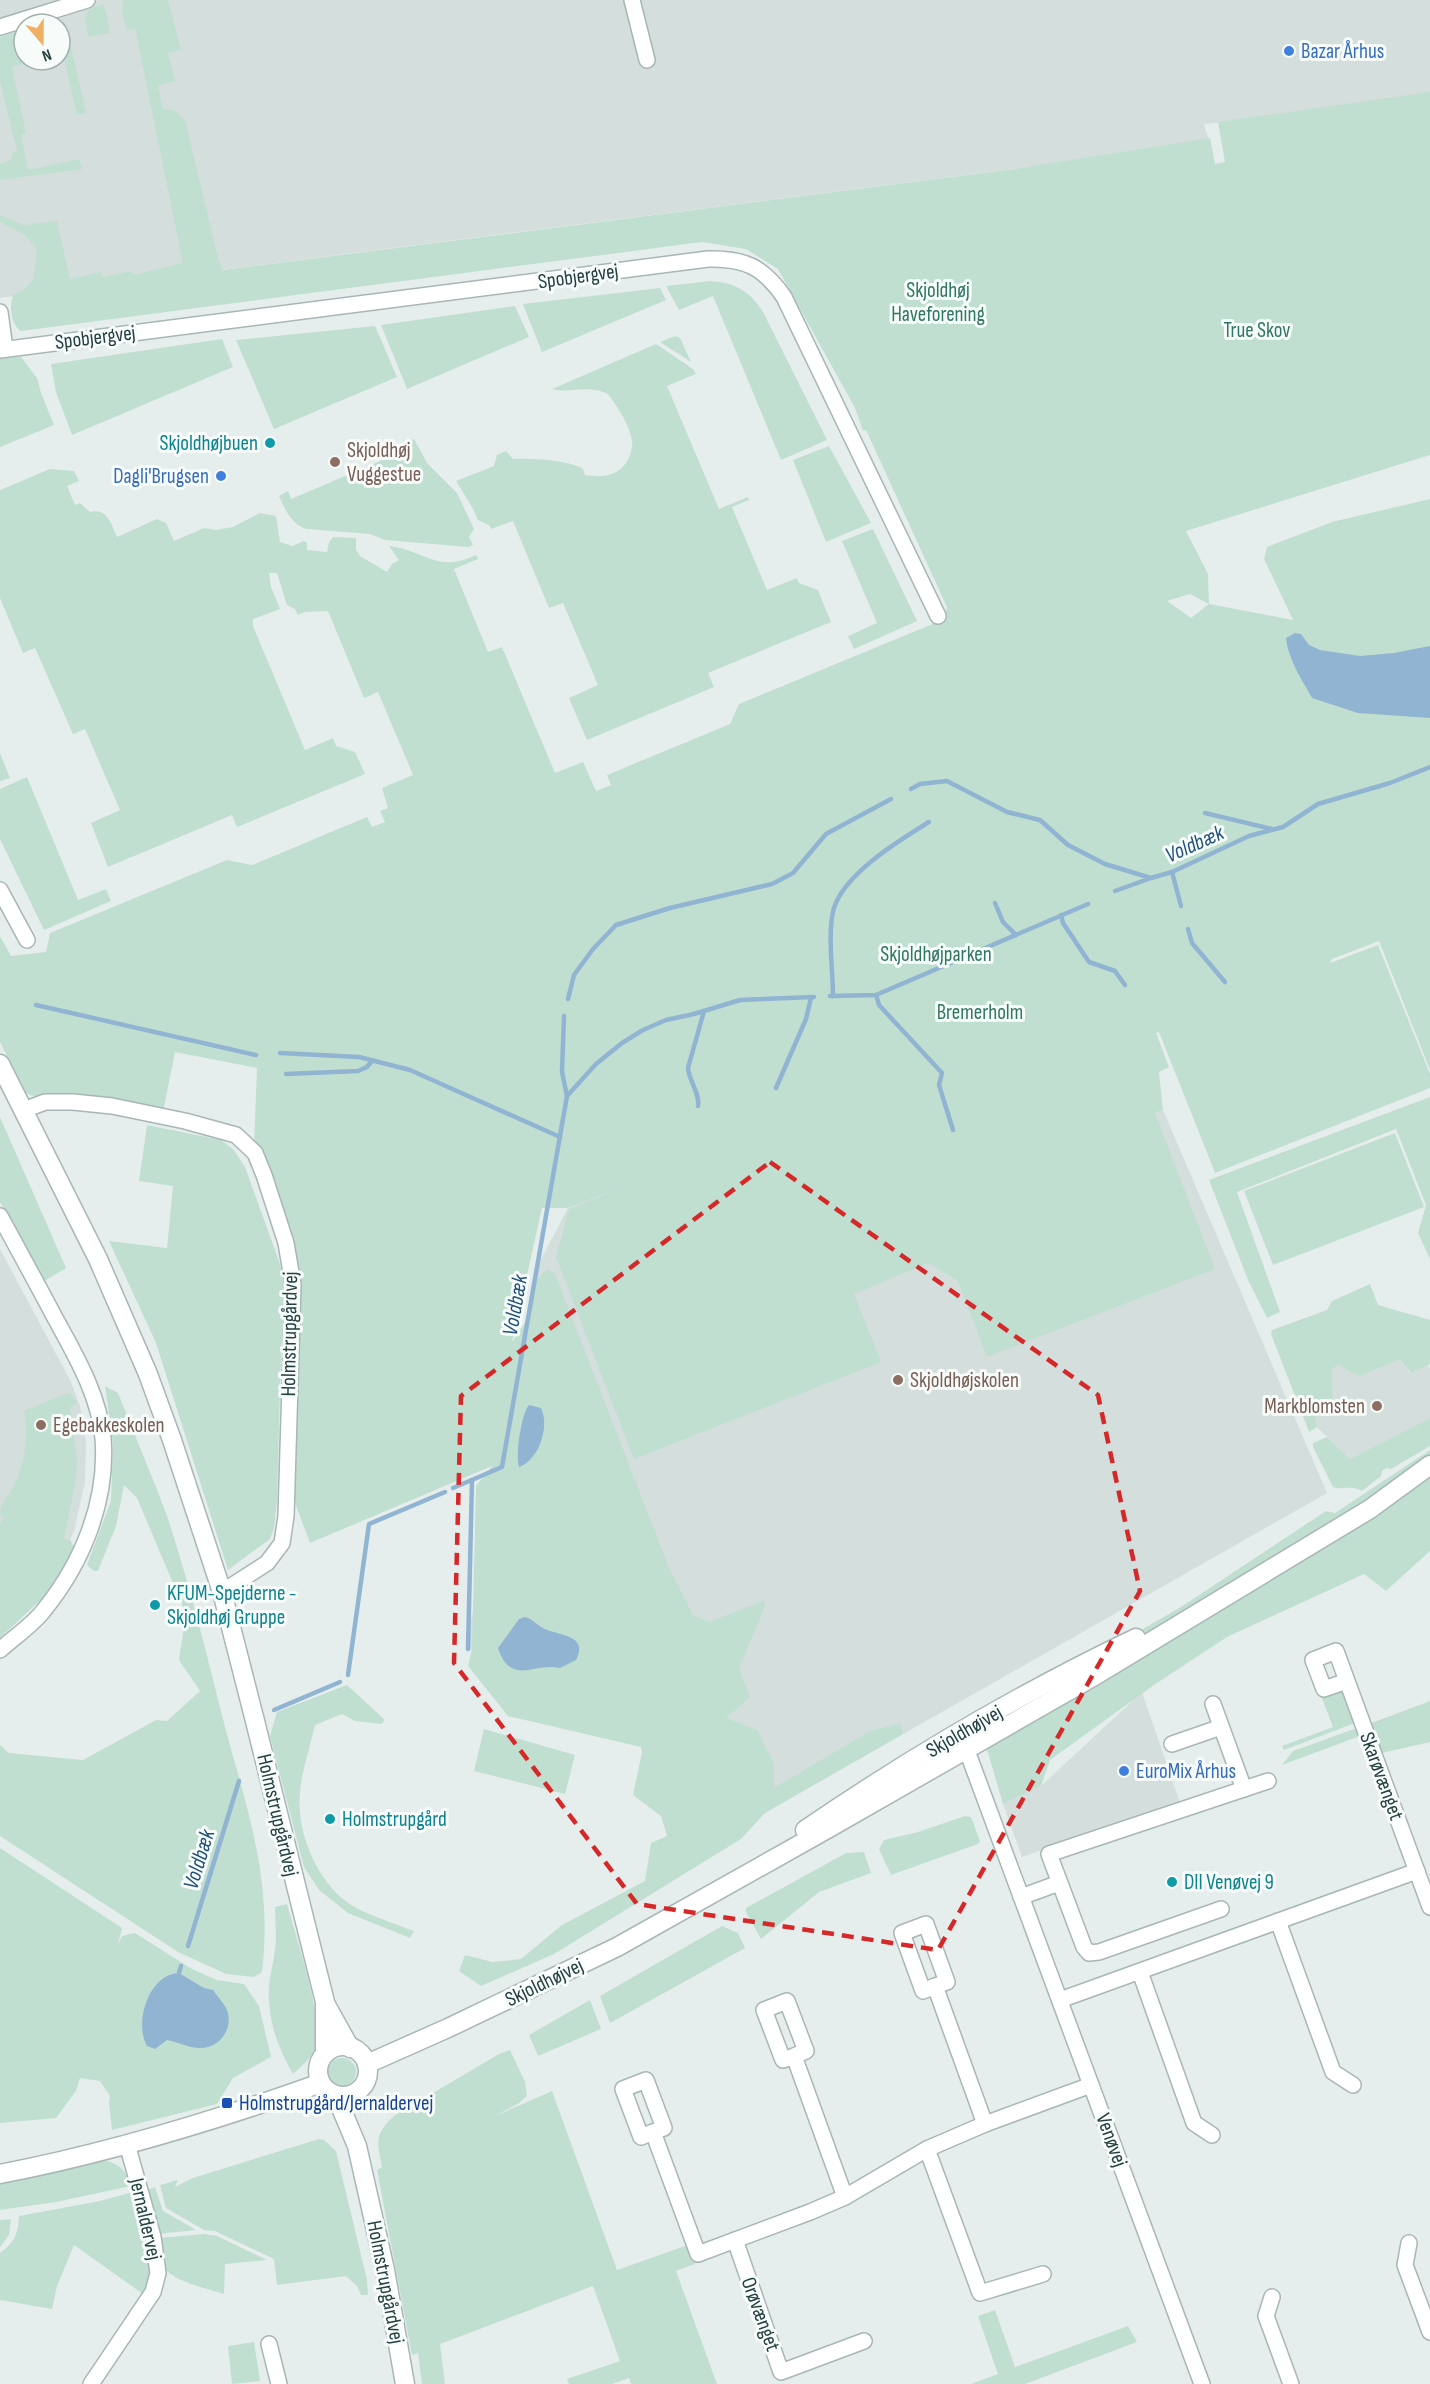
<svg xmlns="http://www.w3.org/2000/svg" width="1430" height="2384" font-family="'Sofia Sans Condensed',sans-serif">
<rect width="100%" height="100%" fill="#e6eeed"/>
<g fill="#d4dedd" fill-rule="evenodd">
<path d="M0,0H1430V103L1204,124L1210,144L0,298ZM24,24H60V60H24Z"/>
<path d="M1163,1110L1327,1493L731,1832L752,1741L466,1648L537,1267L568,1208L785,1127L927,1207Z"/>
<path d="M0,1249L71,1382L80,1406L86,1443L85,1482L74,1531L57,1569L0,1628Z"/>
<path d="M1400,1359L1410,1373L1428,1365L1430,1369V1418L1350,1459L1317,1427L1314,1412L1333,1399L1332,1369L1339,1365L1359,1377Z"/>
<path d="M1142,1692L1180,1803L1022,1857L1003,1804L1041,1786Z"/>
</g>
<g fill="#c0dfd1" fill-rule="evenodd">
<path d="M123,0H168L181,50L168,53L175,81L158,86L163,109L174,110L185,120L218,258L223,270L1015,169L1210,138L1215,164L1225,162L1218,122L1430,92V455L1186,531L1208,574L1209,604L1293,620L1264,559L1267,547L1332,522L1430,499V1070L1379,941L1332,959L1330,963L1378,945L1430,1074V1088L1215,1173L1159,1032L1156,1033L1169,1067L1159,1072L1163,1110L1155,1113L1215,1269L987,1357L958,1281L928,1263L854,1294L881,1362L634,1459L556,1257L569,1209L627,1186L568,1208H542L512,1342L531,1314L537,1280L547,1269L555,1274L669,1568L693,1615L709,1622L763,1601L765,1606L739,1668L750,1697L726,1718L757,1730L774,1764V1788L870,1731L900,1724L903,1734L765,1813L741,1839L554,1954L481,1986L459,1971L465,1955L493,1962L521,1959L562,1925L645,1881L651,1843L667,1836L661,1816L633,1795L642,1752L641,1747L508,1716L468,1666L472,1649L476,1486L492,1466L310,1543L292,1495L299,1342L298,1271L263,1151L254,1144L257,1068L175,1052L163,1112L39,1098L25,1093L0,1042V936L11,956L46,952L50,933L227,860L252,865L367,817L372,827L385,822L380,811L388,808L382,788L413,775L378,692L364,698L328,611L305,612L298,615L295,609L287,605L277,573H269L271,587L280,609L253,619V626L305,750L333,738L336,746L355,752L365,774L237,827L232,815L108,867L91,823L120,810L85,729L73,734L35,648L23,653L0,598V490L50,469L74,471L79,481L67,486L75,505L80,503L90,512C107,508 111,523 117,537L157,519L166,523L174,541L204,528L216,530L233,527L260,513L276,516L280,542L292,546L304,541L307,543V550L327,552L329,542L333,537L356,538V549L360,556L387,572L392,564L399,560L389,546C424,550 438,574 476,555L478,559L454,569L488,652L502,647L555,773L583,762L596,791L611,785L607,775L730,724L739,704L935,623H943L947,607L866,430L863,431L855,408L778,269L746,249L702,242L21,331C11,325 9,307 13,295L25,289L33,280L37,254L36,248L24,234L0,222V215L24,225L57,221L70,279L101,272L103,277L132,271L133,275L183,263L135,28L127,30L122,11ZM1190,594L1209,604L1191,618L1167,601Z"/>
<path d="M104,4L110,33L88,37L85,16L90,8Z"/>
<path d="M50,20H59L66,25L86,113L77,115L63,55L60,56V24H38Z"/>
<path d="M24,29V60H40L12,67L26,133L21,135L28,170L79,159L82,169L0,180V164L11,160L12,153L17,151L0,81V37Z"/>
<path d="M711,281C735,283 748,290 762,310L827,440L781,460L713,296L679,310L666,286Z"/>
<path d="M660,288L666,300L542,352L523,304Z"/>
<path d="M515,306L529,337L407,389L381,325Z"/>
<path d="M375,326L397,377L274,429L236,340Z"/>
<path d="M675,336L680,338L691,362L660,342Z"/>
<path d="M222,339L233,367L72,435L56,392L51,364Z"/>
<path d="M656,344L693,369L696,374L667,386L719,509L748,497L749,500L732,507L767,590L797,578L799,583L818,590L831,622L708,673L714,687L587,740L569,698L598,685L563,603L549,608L513,521L491,529L489,525L478,520L472,507L456,481L494,466L497,455L506,451L513,459C530,458 570,460 583,469L585,475C603,478 620,476 629,458C631,452 633,446 632,440C629,424 617,406 608,394C585,384 573,394 552,389Z"/>
<path d="M21,357L37,378L41,393L54,425L0,447V358Z"/>
<path d="M414,439L427,463L457,493L474,529L469,537L473,545L468,547L385,540L370,534L307,529C292,525 285,510 279,496L288,491L291,499L392,456L390,449Z"/>
<path d="M829,446L871,523L826,542L793,460Z"/>
<path d="M873,529L917,621L854,649L848,636L877,623L842,541Z"/>
<path d="M0,753L10,778L0,781Z"/>
<path d="M27,777L78,900L106,889L111,901L44,930L0,839V789Z"/>
<path d="M1430,1097V1259L1418,1233L1426,1205L1396,1129L1237,1192L1280,1312L1267,1318L1248,1280L1209,1180Z"/>
<path d="M0,1117L66,1268L43,1282L0,1202Z"/>
<path d="M147,1125L221,1140L233,1149L245,1167L280,1264L286,1292L281,1352L277,1502L274,1528L270,1539L228,1570L156,1343L109,1241L167,1248L173,1186L139,1181Z"/>
<path d="M1395,1133L1424,1207L1273,1265L1244,1191Z"/>
<path d="M1370,1284L1378,1305L1430,1320V1364L1411,1373L1400,1359L1359,1377L1339,1365L1332,1369L1333,1399L1314,1412L1317,1427L1309,1432L1271,1334L1272,1330L1327,1310L1332,1301Z"/>
<path d="M105,1386L118,1393C134,1434 152,1475 167,1516C190,1585 207,1656 225,1727C248,1812 273,1882 262,1972L254,1977L226,1974L178,1952L0,1836V1745L9,1753L83,1760L156,1720L167,1721L200,1691L179,1660L186,1614L137,1498L124,1485L116,1526L98,1571H94L87,1565L111,1501L113,1443Z"/>
<path d="M70,1392L77,1403L70,1407L77,1459L76,1480L64,1539L70,1540L75,1548L49,1592L0,1638V1523L4,1518L0,1514C0,1504 7,1498 12,1489C25,1465 29,1438 24,1411Z"/>
<path d="M1430,1418V1446L1391,1469L1386,1468L1382,1471L1381,1476L1362,1491C1350,1484 1345,1491 1333,1487L1313,1447V1443L1327,1437L1350,1459Z"/>
<path d="M1430,1450V1551L1386,1591L1364,1574L1227,1637L1154,1685L1050,1760L1041,1786L1003,1804L980,1725L1184,1605L1326,1511L1335,1513Z"/>
<path d="M347,1685L385,1720L381,1724L355,1721L342,1714L315,1725C310,1747 302,1770 300,1792C296,1831 316,1879 347,1902C361,1913 396,1924 414,1931L410,1938L348,1913L319,1890L304,1867L270,1736L277,1712Z"/>
<path d="M1341,1688L1355,1723L1284,1750L1282,1746L1333,1727L1320,1693Z"/>
<path d="M1430,1701V1742L1382,1753L1369,1724Z"/>
<path d="M1357,1728L1360,1736L1282,1765L1293,1751Z"/>
<path d="M484,1729L575,1755L565,1794L474,1771Z"/>
<path d="M965,1816L971,1817L980,1841L978,1844L891,1875L879,1849L884,1840L918,1832Z"/>
<path d="M0,1848L122,1928L118,1944L122,1936L135,1933L192,1969L217,1980L244,1984L259,2006L271,2057L233,2078L217,2104L112,2130L109,2102L110,2096L100,2081L80,2078L76,2091L56,2118L0,2123Z"/>
<path d="M864,1852L871,1873L819,1892L761,1939L746,1912V1908L846,1853Z"/>
<path d="M287,1904C295,1934 324,2019 316,2045C312,2058 302,2066 293,2074C277,2047 267,2018 269,1986C270,1973 274,1961 275,1949C277,1935 275,1920 275,1907Z"/>
<path d="M722,1926L738,1933L745,1948L610,2023L600,1996Z"/>
<path d="M590,2000L601,2029L538,2056L529,2035Z"/>
<path d="M510,2050L525,2082L527,2096L519,2103L495,2116L552,2091L617,2270L688,2245L695,2264L676,2271L717,2384H631L629,2378L612,2384H569L567,2379L620,2361L593,2286L440,2344L445,2384H422L418,2353L412,2355L377,2170L382,2167C377,2142 374,2134 394,2116L499,2054Z"/>
<circle cx="342" cy="2072" r="14"/>
<path d="M319,2139L324,2140L336,2151L367,2280L368,2295H361L357,2286L346,2276L277,2285L274,2259L215,2231L204,2230L166,2208L160,2185L178,2180L175,2187L193,2178Z"/>
<path d="M101,2160C118,2162 126,2170 131,2186L56,2202L0,2210V2179Z"/>
<path d="M155,2187L163,2211L196,2230L158,2234L147,2190Z"/>
<path d="M133,2192C142,2224 161,2263 143,2294L74,2245L57,2286L52,2309L0,2300V2253C15,2242 18,2234 19,2216L100,2201Z"/>
<path d="M11,2219L9,2235L0,2247V2220Z"/>
<path d="M204,2234L217,2236L267,2260L225,2264L224,2294C210,2289 169,2281 164,2266C161,2258 162,2247 160,2238Z"/>
<path d="M995,2310L1015,2367L1128,2326L1137,2342L1025,2384H971L998,2374L978,2316Z"/>
<path d="M254,2342L260,2381L232,2384L228,2346Z"/>
</g>
<g fill="#90b4d2">
<path d="M1295,633L1301,634L1309,645L1320,650L1360,656L1394,653L1430,646V718L1358,713L1312,698C1302,680 1288,659 1286,638Z"/>
<path d="M529,1405L541,1408C550,1426 539,1460 519,1467C515,1457 521,1414 529,1405Z"/>
<path d="M525,1617C533,1619 538,1626 545,1629C560,1636 589,1635 576,1660L560,1668C533,1662 511,1687 498,1648L519,1619Z"/>
<path d="M179,1973L204,1988L213,1990C217,1996 224,2003 227,2010C234,2029 219,2049 199,2048C189,2048 178,2042 167,2040L155,2049L147,2046C134,2024 148,1974 179,1973Z"/>
</g>
<g fill="none" stroke-linecap="round" stroke-linejoin="round">
<g stroke="#90b4d2" stroke-width="4.5">
<path d="M911,789L920,784L947,781L1007,812L1040,820L1068,845L1105,864L1151,878L1172,872L1249,836L1283,827L1318,804L1390,783L1430,767"/>
<path d="M1205,813L1272,829"/>
<path d="M1172,872L1181,906"/>
<path d="M1115,891L1151,878"/>
<path d="M995,903L1003,922L1016,935"/>
<path d="M1061,915L1063,923L1089,962L1115,971L1125,985"/>
<path d="M1188,929L1192,943L1225,982"/>
<path d="M876,995L879,1005L942,1073L939,1085L953,1130"/>
<path d="M830,996L876,995L1088,904"/>
<path d="M833,996C833,970 827,932 834,908C845,873 900,840 929,822"/>
<path d="M568,999L574,975L593,949L616,925L670,908L772,884L793,873L826,834L891,799"/>
<path d="M36,1005L256,1055"/>
<path d="M280,1053L359,1057L410,1070L560,1137"/>
<path d="M286,1074L358,1071L367,1067L372,1061"/>
<path d="M776,1088L806,1019L811,998"/>
<path d="M567,1096L596,1064L622,1043L643,1030L666,1020L694,1014L740,1000L814,997"/>
<path d="M698,1106C700,1093 689,1081 688,1068L704,1011"/>
<path d="M453,1488L502,1467L567,1096L562,1072L564,1016"/>
<path d="M468,1649L472,1480"/>
<path d="M348,1675L369,1524L445,1492"/>
<path d="M274,1710L340,1682"/>
<path d="M188,1946L239,1781"/>
<path d="M179,1973L181,1966"/>
</g>
<defs>
<g id="minor">
<path d="M632,0L647,60"/>
<path d="M0,27L87,0"/>
<path d="M0,312L5,349"/>
<path d="M0,350L708,259C745,258 763,267 784,297L938,616"/>
<path d="M0,890L27,940"/>
<path d="M24,1110L45,1102H73L112,1106L185,1121L236,1135L255,1153L264,1175L286,1243L293,1284L286,1516L282,1543L267,1563L222,1592"/>
<path d="M0,1216C18,1249 36,1282 54,1316C74,1353 99,1394 103,1438C108,1500 83,1562 44,1610C33,1625 14,1637 0,1650"/>
<path d="M1347,1681L1324,1689L1313,1660L1336,1651L1430,1907"/>
<path d="M1213,1704L1244,1789"/>
<path d="M963,1740L1202,2384"/>
<path d="M1172,1744L1221,1727"/>
<path d="M1021,1897L1059,1883"/>
<path d="M1221,1909L1099,1952L1089,1953L1084,1947L1049,1854L1268,1781"/>
<path d="M1278,1921L1333,2072L1353,2085"/>
<path d="M1140,1972L1194,2123L1212,2135"/>
<path d="M935,1986L923,1991L902,1933L926,1924L947,1982L935,1986L985,2124"/>
<path d="M1060,2000L1417,1871"/>
<path d="M794,2056L783,2060L764,2010L787,2001L806,2051L794,2056L845,2197"/>
<path d="M653,2132L641,2137L623,2089L646,2080L664,2128L653,2132L698,2254L810,2212L845,2197L927,2149L985,2124L1091,2085"/>
<path d="M927,2149L980,2293L1043,2274"/>
<path d="M735,2240L781,2372L864,2341"/>
<path d="M1409,2243L1405,2265L1430,2332"/>
<path d="M1272,2297L1266,2316L1291,2384"/>
<path d="M269,2344L279,2384"/>
<path d="M91,2384L153,2292L158,2273L153,2237L127,2144"/>
</g>
<g id="tertiary">
<path d="M0,1064L98,1259L148,1374L172,1440L222,1592L255,1721L325,2002V2054"/>
<path d="M805,1830C910,1758 1021,1693 1136,1638"/>
<path d="M326,2005L350,2048"/>
<circle cx="343" cy="2071" r="25"/>
<path d="M367,2064L448,2028L617,1947L829,1828L1091,1678L1370,1509L1430,1465"/>
<path d="M336,2096L357,2146L385,2270L405,2384"/>
<path d="M0,2174C109,2153 217,2120 321,2083"/>
</g>
</defs>
<use href="#minor" stroke="#a8b6b6" stroke-width="18"/>
<use href="#tertiary" stroke="#a8b6b6" stroke-width="21"/>
<use href="#minor" stroke="#fff" stroke-width="15"/>
<use href="#tertiary" stroke="#fff" stroke-width="18"/>
</g>
<path fill="none" stroke="#d62828" stroke-width="4.5" stroke-dasharray="12 8" stroke-linejoin="round" d="M770,1162L1098,1395L1140,1591L938,1950L637,1904L454,1663L461,1396Z"/>
<g fill="#3f7fe0" stroke="#f7fbfa" stroke-width="2">
<circle cx="1289" cy="51" r="6"/>
<circle cx="221" cy="476" r="6"/>
<circle cx="1124" cy="1771" r="6"/>
</g>
<g fill="#0f9aa8" stroke="#f7fbfa" stroke-width="2">
<circle cx="270" cy="443" r="6"/>
<circle cx="155" cy="1605" r="6"/>
<circle cx="330" cy="1819" r="6"/>
<circle cx="1172" cy="1882" r="6"/>
</g>
<g fill="#8d6e63" stroke="#f7fbfa" stroke-width="2">
<circle cx="335" cy="462" r="6"/>
<circle cx="898" cy="1380" r="6"/>
<circle cx="1377" cy="1406" r="6"/>
<circle cx="41" cy="1425" r="6"/>
</g>
<rect fill="#1a4fb4" stroke="#f7fbfa" stroke-width="2" x="221" y="2097" width="12" height="12" rx="3"/>
<g text-anchor="middle" stroke-width="6" stroke-linejoin="round" paint-order="stroke">
<g font-size="21" fill="#366cbe" stroke="#f7fbfa" text-anchor="start">
<text x="1301" y="58">Bazar Århus</text>
<text x="209" y="483" text-anchor="end">Dagli'Brugsen</text>
<text x="1136" y="1778">EuroMix Århus</text>
</g>
<g font-size="21" fill="#254041" stroke="#f7fbfa">
<text transform="translate(578 276) rotate(-8)" y="7">Spobjergvej</text>
<text transform="translate(95 337) rotate(-7)" y="7">Spobjergvej</text>
<text transform="translate(289 1334) rotate(-89)" y="7">Holmstrupgårdvej</text>
<text transform="translate(964 1731) rotate(-30)" y="7">Skjoldhøjvej</text>
<text transform="translate(1382 1776) rotate(70)" y="7">Skarøvænget</text>
<text transform="translate(278 1815) rotate(77)" y="7">Holmstrupgårdvej</text>
<text transform="translate(544 1982) rotate(-26)" y="7">Skjoldhøjvej</text>
<text transform="translate(1112 2140) rotate(70)" y="7">Venøvej</text>
<text transform="translate(146 2219) rotate(77)" y="7">Jernaldervej</text>
<text transform="translate(386 2282) rotate(79)" y="7">Holmstrupgårdvej</text>
<text transform="translate(761 2314) rotate(70)" y="7">Orøvænget</text>
</g>
<g font-size="21" fill="#2f7761" stroke="#f7fbfa">
<text x="938" y="297">Skjoldhøj<tspan x="938" dy="24">Haveforening</tspan></text>
<text x="1257" y="337">True Skov</text>
<text x="936" y="961">Skjoldhøjparken</text>
<text x="980" y="1019">Bremerholm</text>
</g>
<g font-size="21" fill="#0d838f" stroke="#f7fbfa" text-anchor="start">
<text x="258" y="450" text-anchor="end">Skjoldhøjbuen</text>
<text x="167" y="1600">KFUM-Spejderne -<tspan x="167" dy="24">Skjoldhøj Gruppe</tspan></text>
<text x="342" y="1826">Holmstrupgård</text>
<text x="1184" y="1889">DII Venøvej 9</text>
</g>
<g font-size="21" fill="#785e54" stroke="#f7fbfa" text-anchor="start">
<text x="347" y="457">Skjoldhøj<tspan x="347" dy="24">Vuggestue</tspan></text>
<text x="910" y="1387">Skjoldhøjskolen</text>
<text x="1365" y="1413" text-anchor="end">Markblomsten</text>
<text x="53" y="1432">Egebakkeskolen</text>
</g>
<g font-size="21" fill="#164399" stroke="#f7fbfa" text-anchor="start">
<text x="239" y="2110">Holmstrupgård/Jernaldervej</text>
</g>
<g font-size="22" font-style="italic" fill="#1f517c" stroke="#f7fbfa">
<text transform="translate(1194 843) rotate(-24)" y="8">Voldbæk</text>
<text transform="translate(514 1305) rotate(-80)" y="8">Voldbæk</text>
<text transform="translate(198 1859) rotate(-73)" y="8">Voldbæk</text>
</g>
</g>
<g transform="translate(42 42) rotate(160)"><circle r="28" fill="#f7fbfa" stroke="#a3b0b0" stroke-width="1.5"/>
<path d="M0-4.5L10 22L0 15L-10 22Z" fill="#efb063"/>
<text y="-9" font-size="16" font-weight="bold" text-anchor="middle" fill="#254041">N</text>
</g>
</svg>
